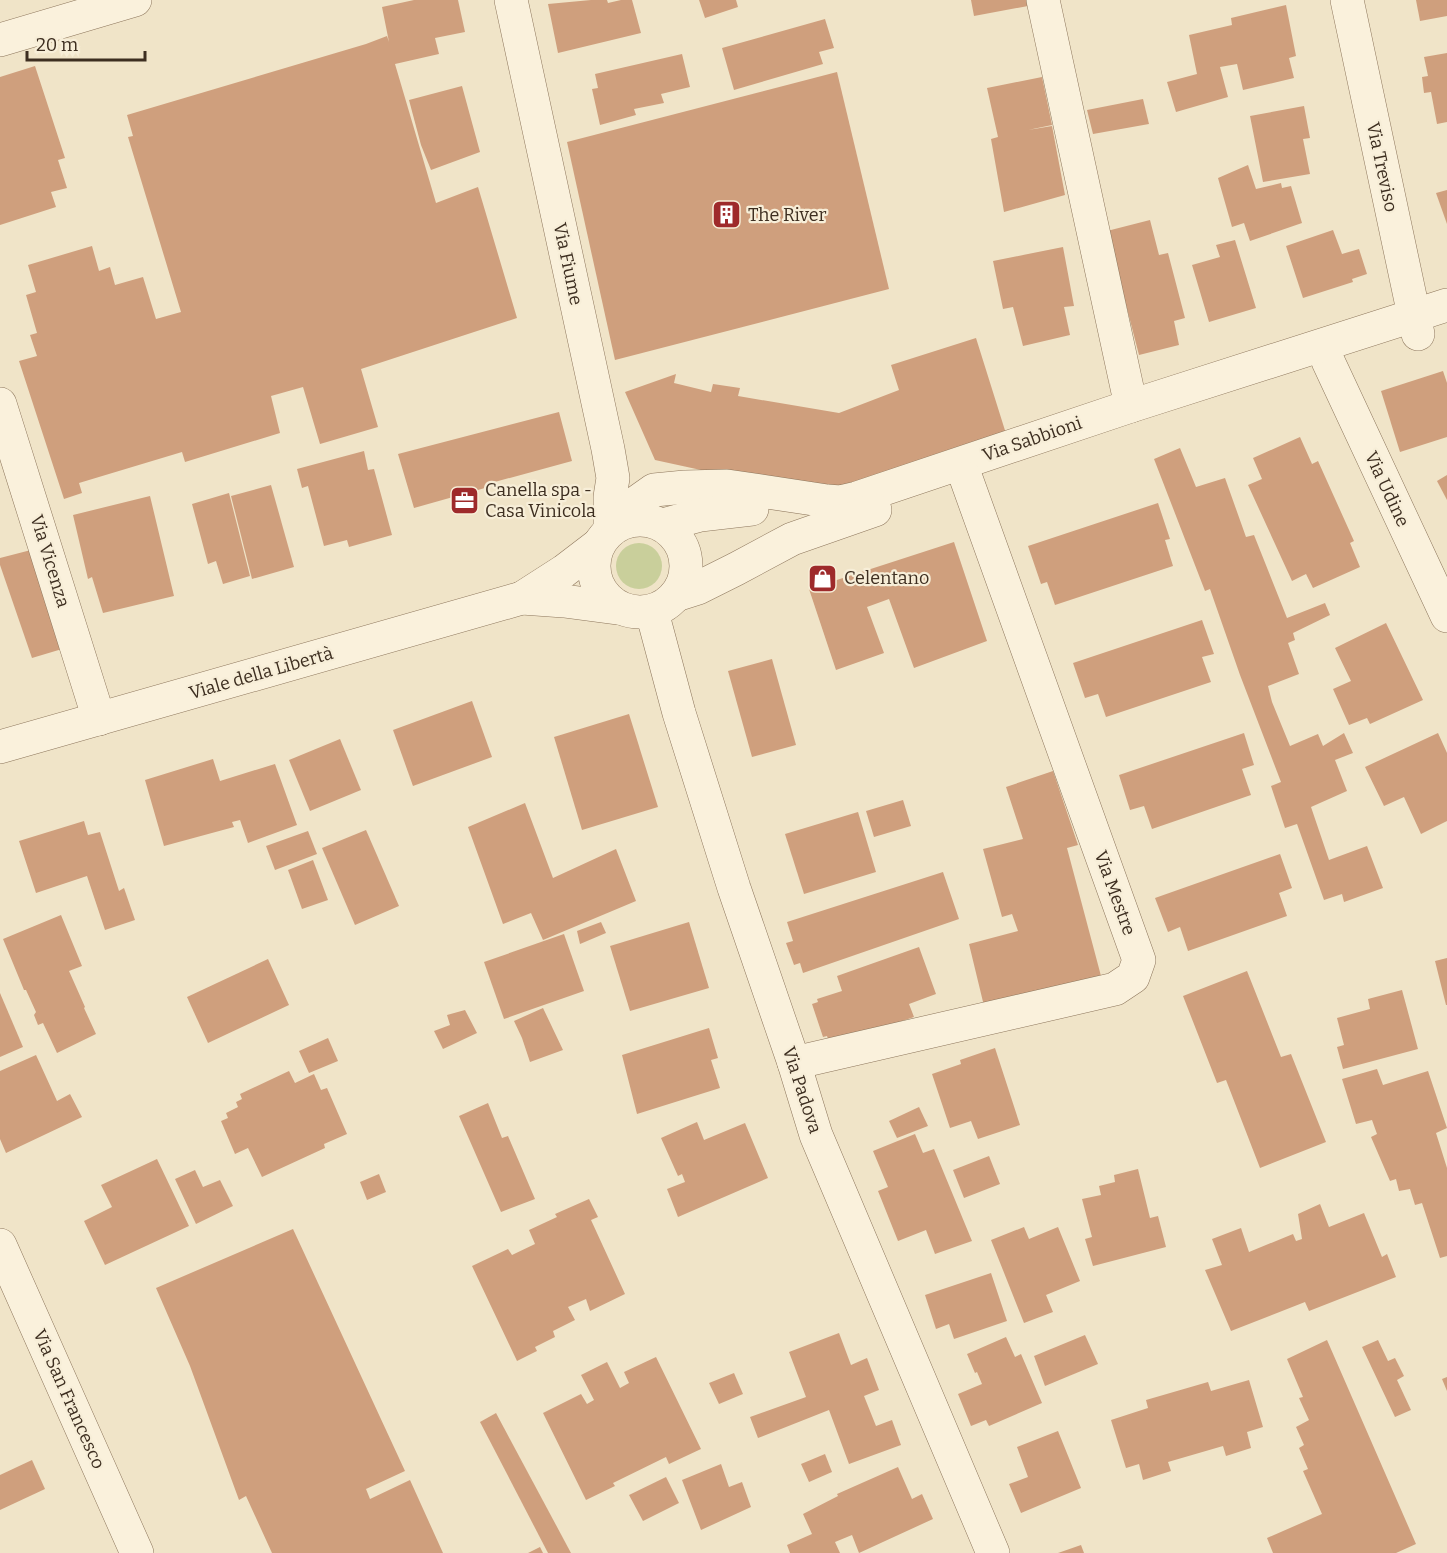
<svg xmlns="http://www.w3.org/2000/svg" width="1447" height="1553" font-family="Bitter,serif">
<rect width="100%" height="100%" fill="#f0e4c8"/>
<circle fill="#c9cf9b" cx="639" cy="566" r="23"/>
<g fill="#cf9f7d">
<path d="M414,0H458L465,32L435,38L439,54L395,64L436,203L478,187L517,318L361,369L378,427L320,444L303,387L271,396L280,433L185,462L182,452L79,483L82,493L64,499L19,361L37,356L30,335L37,333L26,295L36,292L28,265L92,246L99,271L110,267L115,285L143,277L156,319L181,312L128,137L133,136L127,115L366,44L387,36L389,42L382,7Z"/>
<path d="M591,0H607L608,3L621,0H632L641,33L558,53L548,4Z"/>
<path d="M699,0H736L738,7L705,18Z"/>
<path d="M971,0H1027L1028,6L974,16Z"/>
<path d="M1416,0H1447V16L1420,21Z"/>
<path d="M1286,5L1296,56L1289,58L1294,78L1243,90L1237,64L1220,67L1228,97L1176,112L1167,82L1197,74L1189,35L1232,25L1231,18Z"/>
<path d="M825,19L834,48L819,52L823,64L734,90L722,48Z"/>
<path d="M1447,53V122L1437,124L1431,92L1424,93L1422,77L1428,76L1424,57Z"/>
<path d="M682,54L690,87L661,94L664,103L634,109L636,115L600,125L592,89L598,88L595,74Z"/>
<path d="M35,66L65,158L58,160L67,188L51,192L56,207L0,225V77Z"/>
<path d="M837,72L889,289L615,360L567,142Z"/>
<path d="M1042,77L1052,125L1028,130L1052,126L1065,195L1004,212L991,139L998,137L987,88Z"/>
<path d="M462,86L480,152L431,170L421,145L409,100Z"/>
<path d="M1143,99L1149,124L1093,134L1087,110Z"/>
<path d="M1304,106L1310,138L1303,139L1310,174L1263,182L1250,116Z"/>
<path d="M1248,165L1256,189L1281,183L1282,188L1291,186L1302,223L1250,241L1244,223L1232,227L1218,178Z"/>
<path d="M1447,190V224L1436,193Z"/>
<path d="M1150,220L1159,255L1168,253L1185,318L1174,321L1179,345L1139,355L1107,231Z"/>
<path d="M1333,230L1342,254L1359,249L1367,274L1352,279L1353,282L1303,298L1286,246Z"/>
<path d="M1235,240L1256,308L1209,322L1192,265L1220,257L1216,245Z"/>
<path d="M1063,247L1074,306L1064,307L1070,335L1023,346L1013,307L1003,309L993,261Z"/>
<path d="M976,338L1008,440L918,468L807,493L655,460L625,392L676,374L674,383L711,392L713,384L740,388L738,396L839,413L899,390L891,365Z"/>
<path d="M1443,371L1447,383V437L1400,452L1381,391Z"/>
<path d="M559,412L572,461L491,483L492,486L414,508L398,454Z"/>
<path d="M1300,437L1312,464L1318,461L1354,541L1350,543L1360,567L1313,588L1306,574L1292,581L1248,485L1262,479L1253,458Z"/>
<path d="M1180,448L1196,487L1225,478L1246,537L1254,535L1287,618L1325,603L1330,615L1293,633L1295,640L1288,643L1299,674L1268,686L1272,702L1290,746L1318,734L1323,746L1344,733L1353,753L1335,760L1347,791L1311,807L1329,860L1367,846L1383,888L1344,902L1342,894L1324,900L1297,824L1285,828L1271,786L1281,782L1240,675L1210,589L1205,591L1154,459Z"/>
<path d="M364,451L368,470L374,469L392,535L349,547L347,540L324,546L308,486L302,488L297,469Z"/>
<path d="M1447,475V500L1437,481Z"/>
<path d="M271,485L294,567L252,579L231,496Z"/>
<path d="M229,493L250,576L223,584L216,561L208,564L192,504Z"/>
<path d="M150,496L174,596L103,613L92,577L88,579L73,515Z"/>
<path d="M1158,503L1170,539L1165,540L1173,566L1055,605L1047,582L1041,584L1028,546Z"/>
<path d="M954,542L987,641L914,668L889,599L867,607L884,653L836,670L809,589Z"/>
<path d="M31,550L62,649L32,658L0,565V558Z"/>
<path d="M1202,620L1214,654L1202,657L1211,682L1106,717L1098,694L1085,698L1073,663Z"/>
<path d="M1386,623L1423,700L1370,724L1367,718L1349,725L1333,689L1351,681L1335,648Z"/>
<path d="M772,659L796,745L752,757L728,671Z"/>
<path d="M472,701L492,757L413,786L393,730Z"/>
<path d="M629,714L658,807L582,830L554,737Z"/>
<path d="M1244,733L1254,765L1242,769L1251,795L1152,829L1144,806L1130,810L1119,775Z"/>
<path d="M1438,733L1447,753V821L1421,834L1404,797L1384,806L1365,767Z"/>
<path d="M340,739L361,790L310,811L289,760Z"/>
<path d="M213,759L220,781L275,764L297,825L248,843L240,820L232,822L234,827L164,846L145,780Z"/>
<path d="M1053,771L1078,845L1067,848L1101,976L984,1006L969,944L1018,931L1012,914L1002,917L983,849L1023,839L1006,787Z"/>
<path d="M903,800L911,826L874,837L866,811Z"/>
<path d="M525,803L553,878L616,849L636,901L543,940L531,913L503,924L468,827Z"/>
<path d="M858,812L876,872L804,894L785,834Z"/>
<path d="M84,821L88,835L100,832L119,891L124,888L135,920L105,930L87,876L36,893L19,841Z"/>
<path d="M366,830L399,906L355,925L322,848Z"/>
<path d="M308,831L317,854L275,870L266,846Z"/>
<path d="M1280,854L1292,888L1279,893L1287,916L1188,951L1180,927L1168,932L1155,898Z"/>
<path d="M313,860L328,900L302,909L288,870Z"/>
<path d="M943,872L959,919L803,973L800,963L794,965L786,943L793,941L787,922Z"/>
<path d="M61,915L82,966L69,971L85,1007L84,1008L96,1034L57,1053L43,1023L38,1025L34,1015L36,1012L26,990H24L3,939Z"/>
<path d="M601,922L606,933L580,944L577,931Z"/>
<path d="M689,922L709,988L630,1011L610,946Z"/>
<path d="M564,934L584,991L504,1019L484,962Z"/>
<path d="M919,947L936,994L909,1004L914,1017L830,1045L827,1036L823,1037L812,1004L818,1002L817,999L842,991L837,976Z"/>
<path d="M1447,958V1005H1446L1435,961Z"/>
<path d="M268,959L289,1005L208,1043L187,997Z"/>
<path d="M1247,971L1281,1057L1291,1054L1326,1142L1260,1168L1226,1080L1217,1083L1183,996Z"/>
<path d="M1402,990L1418,1049L1343,1069L1337,1047L1344,1045L1337,1018L1370,1009L1368,999Z"/>
<path d="M0,993L23,1047L0,1057Z"/>
<path d="M543,1008L563,1050L530,1062L522,1038L514,1021Z"/>
<path d="M465,1010L477,1033L443,1049L434,1031L450,1025L447,1015Z"/>
<path d="M709,1028L718,1058L711,1060L720,1088L637,1114L622,1055Z"/>
<path d="M328,1038L338,1061L309,1073L299,1051Z"/>
<path d="M995,1048L1020,1125L978,1139L971,1121L950,1128L932,1074L961,1064L960,1060Z"/>
<path d="M36,1055L57,1101L70,1094L82,1117L6,1153L0,1139V1071Z"/>
<path d="M1377,1069L1383,1085L1428,1071L1447,1128L1436,1133L1447,1168V1256L1440,1258L1422,1203L1415,1205L1410,1189L1399,1191L1396,1179L1390,1181L1371,1137L1377,1134L1372,1120L1356,1124L1342,1079Z"/>
<path d="M289,1071L295,1083L314,1074L321,1090L327,1088L347,1134L324,1144L325,1148L262,1177L248,1148L235,1154L221,1121L228,1118L226,1113L238,1107L236,1102L242,1099L240,1094Z"/>
<path d="M488,1103L502,1138L508,1136L535,1199L501,1212L459,1116Z"/>
<path d="M919,1107L928,1126L897,1138L889,1121Z"/>
<path d="M697,1122L704,1140L745,1123L768,1178L678,1217L667,1189L685,1182L682,1174L678,1176L661,1138Z"/>
<path d="M915,1134L923,1153L934,1149L972,1241L935,1254L926,1230L898,1241L878,1191L888,1187L873,1151Z"/>
<path d="M989,1156L1000,1184L964,1198L953,1170Z"/>
<path d="M157,1159L189,1226L105,1265L84,1221L112,1207L101,1185Z"/>
<path d="M1138,1169L1150,1218L1158,1216L1166,1247L1093,1266L1085,1239L1092,1237L1082,1199L1101,1195L1099,1186L1115,1182L1114,1175Z"/>
<path d="M195,1170L203,1187L220,1180L233,1206L196,1224L175,1179Z"/>
<path d="M379,1174L386,1192L367,1200L360,1182Z"/>
<path d="M589,1199L598,1217L591,1220L625,1294L590,1311L586,1299L568,1307L575,1320L553,1331L555,1337L535,1347L537,1351L517,1361L472,1266L508,1249L512,1255L535,1244L529,1230L557,1217L555,1214Z"/>
<path d="M1320,1204L1329,1227L1364,1213L1382,1257L1387,1254L1396,1277L1309,1311L1305,1302L1231,1331L1205,1270L1222,1265L1212,1239L1241,1228L1249,1252L1293,1234L1296,1241L1302,1239L1298,1214Z"/>
<path d="M1024,1227L1029,1239L1058,1227L1080,1281L1046,1295L1053,1312L1024,1323L991,1240Z"/>
<path d="M293,1229L405,1471L366,1489L370,1499L410,1480L443,1553H272L246,1496L239,1500L190,1366L156,1288Z"/>
<path d="M991,1273L1007,1321L954,1339L949,1324L936,1329L925,1295Z"/>
<path d="M839,1333L851,1365L867,1358L879,1390L864,1396L876,1426L892,1420L901,1445L849,1464L829,1410L758,1438L750,1417L806,1397L789,1352Z"/>
<path d="M1085,1335L1098,1364L1045,1386L1034,1356Z"/>
<path d="M1006,1337L1015,1357L1021,1354L1042,1403L989,1426L986,1420L971,1426L958,1394L982,1384L977,1372L975,1373L967,1354Z"/>
<path d="M1327,1340L1416,1544L1396,1553H1273L1267,1538L1322,1514L1303,1471L1308,1469L1299,1448L1304,1445L1296,1427L1309,1420L1299,1398L1303,1397L1287,1359Z"/>
<path d="M1378,1340L1388,1361L1395,1358L1404,1376L1397,1380L1411,1410L1395,1417L1362,1347Z"/>
<path d="M656,1357L701,1449L669,1464L666,1457L613,1483L615,1486L586,1500L543,1413L581,1394L587,1404L594,1400L581,1375L607,1362L620,1388L629,1383L624,1372Z"/>
<path d="M734,1373L743,1394L719,1404L709,1383Z"/>
<path d="M1447,1377V1391L1442,1379Z"/>
<path d="M1249,1380L1263,1427L1247,1432L1251,1448L1226,1456L1223,1446L1168,1462L1171,1471L1143,1480L1139,1464L1126,1468L1111,1420L1148,1408L1146,1400L1208,1382L1211,1391Z"/>
<path d="M496,1413L571,1553H548L480,1422Z"/>
<path d="M1058,1431L1081,1488L1021,1513L1009,1484L1028,1477L1017,1447Z"/>
<path d="M825,1454L832,1472L809,1482L801,1464Z"/>
<path d="M32,1460L45,1489L0,1510V1475Z"/>
<path d="M721,1464L729,1487L742,1482L751,1507L701,1530L682,1480Z"/>
<path d="M898,1467L912,1499L922,1494L933,1519L859,1553L852,1535L835,1542L840,1553H790L787,1545L812,1534L803,1514L838,1496L837,1494Z"/>
<path d="M666,1477L679,1503L643,1521L629,1495Z"/>
<path d="M1081,1545L1084,1553H1058Z"/>
<path d="M540,1547L543,1553H528Z"/>
</g>
<g fill="none" stroke-linecap="round" stroke-linejoin="round">
<defs>
<g id="minor">
<path d="M511,0L608,449L613,478L610,497V529"/>
<path d="M1043,0L1131,406"/>
<path d="M1347,0L1418,334"/>
<path d="M0,40L135,0"/>
<path d="M1328,361L1447,616"/>
<path d="M0,404L99,719"/>
<circle cx="640" cy="566" r="46"/>
<path d="M621,523L637,502L654,490L685,487L727,486L827,501L840,502L857,498L1131,406L1447,305"/>
<path d="M663,525L700,515L752,509"/>
<path d="M676,595L698,588L736,569L792,539L875,510"/>
<path d="M522,598L564,601L617,608"/>
<path d="M652,612L679,713L734,888L794,1063L816,1135L993,1553"/>
<path d="M0,747L522,598L564,571L598,545"/>
<path d="M794,1063L1115,989L1133,977L1139,960L966,478"/>
<path d="M0,1245L137,1553"/>
</g>
</defs>
<use href="#minor" stroke="#8d765c" stroke-width="34"/>
<use href="#minor" stroke="#faf1dc" stroke-width="33"/>
</g>
<defs>
<symbol id="building-square" viewBox="-11 -11 22 22"><rect x="-9" y="-9" width="18" height="18" rx="4" fill="#9e2a2b" stroke="#f7eed8"/><path d="M-4-6H4V6H1V3H-1V6H-4ZM-2.5-4.3h1.7v1.8h-1.7ZM.8-4.3h1.7v1.8H.8ZM-2.5-1h1.7V.8h-1.7ZM.8-1h1.7V.8H.8Z" fill="#fff"/></symbol>
<symbol id="office-square" viewBox="-11 -11 22 22"><rect x="-9" y="-9" width="18" height="18" rx="4" fill="#9e2a2b" stroke="#f7eed8"/><path d="M-6-3h4V-5.5h4V-3h4V5H-6ZM-1-4.5V-3h2v-1.5ZM-6 0V1H6V0Z" fill="#fff"/></symbol>
<symbol id="shop-square" viewBox="-11 -11 22 22"><rect x="-9" y="-9" width="18" height="18" rx="4" fill="#9e2a2b" stroke="#f7eed8"/><path d="M-5-2.5h2.3a2.7 3.5 0 0 1 5.4 0H5L5.5 6h-11ZM-1.5-2.5h3a1.5 2.3 0 0 0-3 0Z" fill="#fff"/></symbol>
</defs>
<g fill-rule="evenodd">
<use href="#building-square" x="710" y="198" width="33" height="33"/>
<use href="#office-square" x="448" y="484" width="33" height="33"/>
<use href="#shop-square" x="806" y="562" width="33" height="33"/>
</g>
<g text-anchor="middle" stroke-width="4.5" stroke-linejoin="round" paint-order="stroke">
<g font-size="18" fill="#3d2e20" stroke="#f7eed8">
<text transform="translate(1382 167) rotate(78)" y="6">Via Treviso</text>
<text transform="translate(568 264) rotate(78)" y="6">Via Fiume</text>
<text transform="translate(1032 439) rotate(-19)" y="6">Via Sabbioni</text>
<text transform="translate(1387 489) rotate(65)" y="6">Via Udine</text>
<text transform="translate(50 561) rotate(73)" y="6">Via Vicenza</text>
<text transform="translate(261 673) rotate(-16)" y="6">Viale della Libertà</text>
<text transform="translate(1115 893) rotate(70)" y="6">Via Mestre</text>
<text transform="translate(802 1090) rotate(72)" y="6">Via Padova</text>
<text transform="translate(69 1399) rotate(66)" y="6">Via San Francesco</text>
</g>
<g font-size="18" fill="#3d2e20" stroke="#f7eed8" text-anchor="start">
<text x="748" y="221">The River</text>
<text x="485" y="496">Canella spa -<tspan x="485" dy="21">Casa Vinicola</tspan></text>
<text x="844" y="584">Celentano</text>
</g>
</g>
<path d="M27 51v9h118v-9" fill="none" stroke="#3d2e20" stroke-width="3"/>
<text x="36" y="51" font-size="18" fill="#3d2e20" stroke="#f7eed8" stroke-width="4.5" paint-order="stroke">20 m</text>
</svg>
